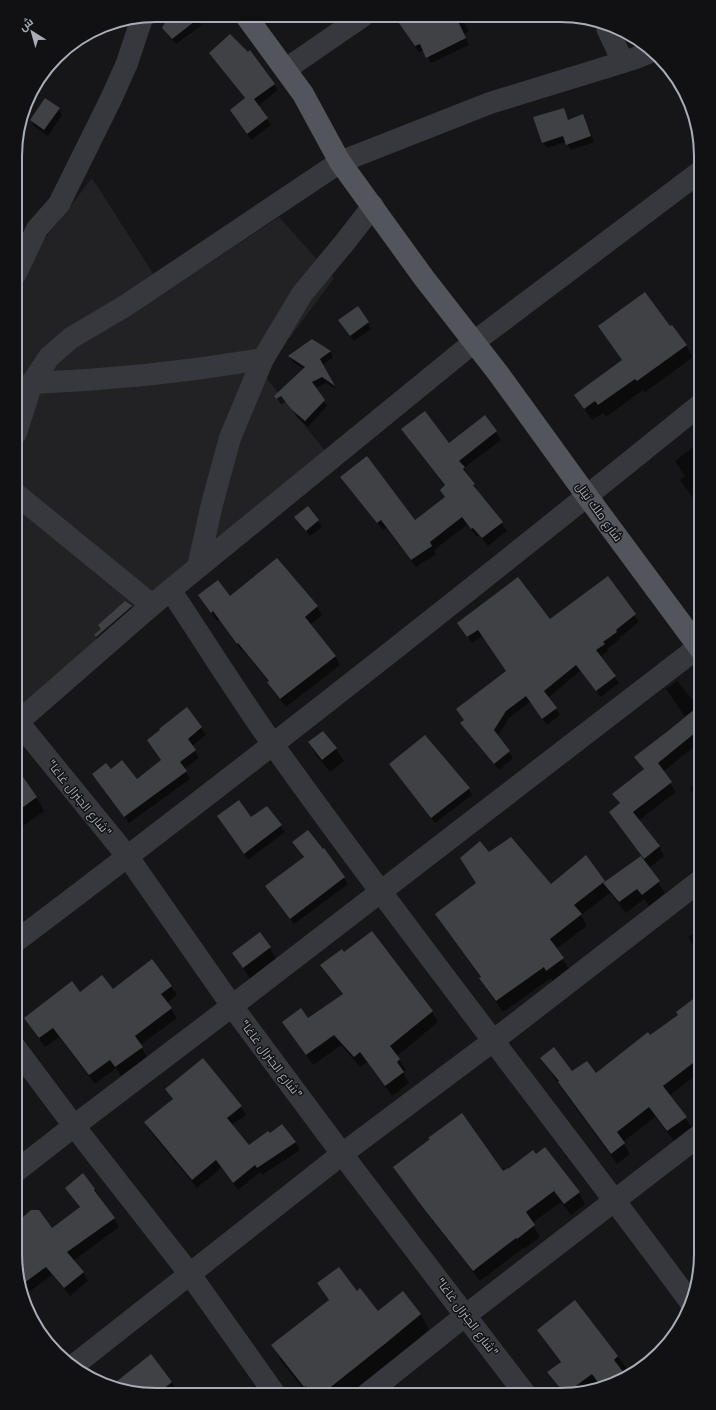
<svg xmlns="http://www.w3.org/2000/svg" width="716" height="1410" font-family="Inter,Cairo,sans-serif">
<rect width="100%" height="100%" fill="#161618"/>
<g fill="#222225">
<path d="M80,40L27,101L30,94L63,50Z"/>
<path d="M92,178L165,292L279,217L334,278L263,374L327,453L16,718V261L43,241Z"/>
</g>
<g fill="#0007">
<path d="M183,15L198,19L202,25L176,44L167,34L163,28Z"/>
<path d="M394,16L461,17L469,31L464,34L469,45L431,63L424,50L419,52Z"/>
<path d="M221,67L274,84L278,90L258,106L271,125L251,140L234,116L245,99Z"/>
<path d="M59,109L62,115L48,136L34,126L31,120Z"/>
<path d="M563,109L569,121L583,116L594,142L571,150L566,142L547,148L543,142Z"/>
<path d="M368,323L371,329L354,341L343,326Z"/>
<path d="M599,327L670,328L686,345L693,357L644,393L643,390L606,417L603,413L592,420L575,395L622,361Z"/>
<path d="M330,351L333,357L323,365L336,389L326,383L315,388L327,406L308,427L297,417L286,402L281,404L275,396L304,369L293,362L290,356Z"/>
<path d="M485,416L501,440L464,468L469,476L468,477L507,531L488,546L479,535L477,537L467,525L434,550L436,554L416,567L386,528L383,530L346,485L415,521L446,498L445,486L407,437L402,429L449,444Z"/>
<path d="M693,447L701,457V509L680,480L685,476L675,461Z"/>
<path d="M308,507L322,527L310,536L295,517Z"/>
<path d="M16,536L21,543L16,550Z"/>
<path d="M277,559L317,607L322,615L310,625L336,657L340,665L286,707L273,691L269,682L243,650L242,651L219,619L217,621L199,595L230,597Z"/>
<path d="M608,578L639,622L619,638L620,639L607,649L608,651L600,657L619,683L601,697L581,670L548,698L560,715L547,725L530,702L509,718L497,737L513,758L499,770L466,730L507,671L482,636L472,643L463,630L550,620Z"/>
<path d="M131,606L135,612L99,642L95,636Z"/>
<path d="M677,681L701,710V741L663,772L676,792L638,821L659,846L664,856L649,868L665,893L649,906L644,899L626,913L610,893L581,915L587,926L556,949L569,969L553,981L551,978L503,1012L487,990L481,978L443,925L436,914L477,884L489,853L551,886L586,857L605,883L642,856L616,821L610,812L620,804L614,794L644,770L636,757L686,718L666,689Z"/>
<path d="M186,708L206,735L192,746L199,758L184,769L190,779L129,823L93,775L110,770L137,780L162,761L148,741Z"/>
<path d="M323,732L336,749L344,761L330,772L316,755L309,743Z"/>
<path d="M424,736L469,789L472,795L435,823L390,765Z"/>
<path d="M16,769L37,798L44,811L15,832Z"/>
<path d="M701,780V804L690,788Z"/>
<path d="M266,808L285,832L248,860L222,823L251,818Z"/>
<path d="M293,842L323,850L324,849L348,884L294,924L270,892L304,858Z"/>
<path d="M701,928V957L688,937Z"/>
<path d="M372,933L432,1012L438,1022L397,1056L406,1070L403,1072L409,1083L392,1096L367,1062L360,1067L341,1045L313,1065L283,1022L308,1019L343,995L328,976L322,965L344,954Z"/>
<path d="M260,934L278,961L251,980L233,953Z"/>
<path d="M171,986L177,995L167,1003L177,1018L140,1045L147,1057L121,1076L116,1068L95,1084L59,1037L45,1047L25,1018L80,993Z"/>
<path d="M701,999V1071L669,1096L692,1127L674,1141L655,1117L623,1142L630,1154L617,1164L565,1093L541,1058L572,1073L596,1075Z"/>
<path d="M203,1059L241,1107L246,1115L232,1125L249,1146L270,1134L295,1142L300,1150L262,1175L260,1172L238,1190L221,1168L197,1188L150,1131L145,1123L173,1100L166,1089Z"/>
<path d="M536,1155L579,1193L585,1204L571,1215L561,1202L532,1223L540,1237L524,1249L523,1248L480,1281L432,1220L401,1178L395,1167L503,1172Z"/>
<path d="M66,1188L95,1189L119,1227L73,1261L83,1272L88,1281L70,1296L52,1275L22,1297L15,1254L80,1208Z"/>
<path d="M701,1229V1236L698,1231Z"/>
<path d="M318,1284L356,1292L378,1312L420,1314L429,1329L395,1359L349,1394H308L281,1361L273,1345L329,1301Z"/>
<path d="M575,1301L631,1374L605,1388H601L599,1385L592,1390L564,1394L549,1372L561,1363L545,1341L538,1330Z"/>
<path d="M172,1382L178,1393L177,1394H138Z"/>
</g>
<g fill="#404145">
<path d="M169,15H203L172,39L162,28Z"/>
<path d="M394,16L456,17L466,38L426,58L420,44L415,46Z"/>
<path d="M230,34L248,52L250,50L275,84L254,99L268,118L247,134L230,110L245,98L209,53Z"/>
<path d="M45,98L60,108L44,130L30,120Z"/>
<path d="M564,108L568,120L583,114L591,136L566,145L563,136L542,143L533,117Z"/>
<path d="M645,292L670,326L672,325L687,345L637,381L635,379L598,405L595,401L584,409L574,395L622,360L598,326Z"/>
<path d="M358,306L369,322L350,336L338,320Z"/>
<path d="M312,339L331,351L320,359L335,386L322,377L312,382L325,400L305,421L292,410L281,396L276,399L274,396L305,367L288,356Z"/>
<path d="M425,411L449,443L485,415L497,431L459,461L465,467L463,469L475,484L473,485L503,522L482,538L473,528L471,529L462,517L430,542L432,546L411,560L381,520L377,523L340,477L367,456L415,520L445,497L440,490L445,485L401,429Z"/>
<path d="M308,506L319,520L306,531L294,517Z"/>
<path d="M277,558L318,606L305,617L336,656L280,699L267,682L269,681L238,643L237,644L213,611L211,613L198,595L218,580L230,596Z"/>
<path d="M608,576L636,614L616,630L617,632L603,642L605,644L596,650L616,676L596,691L576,665L544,691L557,708L542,719L526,696L506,711L494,730L510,751L494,764L460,723L464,720L456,709L506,671L478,630L467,637L457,623L518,577L550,619Z"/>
<path d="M125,601L132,606L96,637L94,635L101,629L98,625Z"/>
<path d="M701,704V728L658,763L672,782L633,812L660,846L644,859L609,812L620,803L612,794L644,769L634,757L668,731Z"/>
<path d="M187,707L202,727L188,739L196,750L180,762L187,771L124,817L92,774L106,763L111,769L122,760L137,779L161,760L147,740L160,730L159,729Z"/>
<path d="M323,731L337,748L322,760L308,742Z"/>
<path d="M425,735L470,788L431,818L389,764Z"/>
<path d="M16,767L37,797L15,813L16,780Z"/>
<path d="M239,800L251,817L267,806L282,825L244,854L217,816Z"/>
<path d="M308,830L323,849L324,848L345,877L290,919L265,886L304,857L292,842Z"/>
<path d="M511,837L551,884L586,855L605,881L574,905L582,914L550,939L564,958L546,971L544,967L496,1001L479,978L481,977L435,914L476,883L460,858L480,841L489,852Z"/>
<path d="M641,856L660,881L642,895L637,889L619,902L603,883Z"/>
<path d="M372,931L433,1011L390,1046L400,1059L397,1062L404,1072L385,1086L360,1052L354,1057L334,1035L306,1055L282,1022L301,1008L308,1018L343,994L320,965L342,949L344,952Z"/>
<path d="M260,932L271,947L243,968L232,953Z"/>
<path d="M152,959L172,986L161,994L172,1008L135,1036L143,1047L115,1067L110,1060L89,1075L53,1028L39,1038L24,1018L72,981L80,992L102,975L113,989Z"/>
<path d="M701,993V1057L663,1086L687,1117L667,1131L649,1107L617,1132L625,1143L611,1154L558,1082L559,1081L540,1058L554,1047L572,1071L587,1061L596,1073L648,1032L650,1035L678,1015L676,1012Z"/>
<path d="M203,1058L242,1106L227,1118L249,1145L268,1131L270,1133L282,1124L296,1142L257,1168L255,1165L233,1183L216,1160L192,1180L144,1122L173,1099L165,1089Z"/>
<path d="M462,1113L503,1171L508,1168V1169L533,1150L536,1154L545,1147L580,1192L564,1204L554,1191L526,1212L535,1225L517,1239L516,1238L473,1271L424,1209L393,1167L430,1139L428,1138Z"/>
<path d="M83,1173L95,1189L94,1190L115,1218L67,1252L84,1272L64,1288L46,1267L20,1286L15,1254V1224L31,1210H39L52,1228L80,1207L65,1188Z"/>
<path d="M339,1267L357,1291L360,1288L378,1311L403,1291L421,1314L386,1343L322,1394H313L306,1386L304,1387L271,1345L329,1300L317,1283Z"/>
<path d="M575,1300L618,1356L614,1360L627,1377L602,1388L592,1374L565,1394L547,1372L561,1362L537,1330Z"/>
<path d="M151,1354L172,1382L157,1394H138L111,1386Z"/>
</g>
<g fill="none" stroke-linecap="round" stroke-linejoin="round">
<g stroke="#37383d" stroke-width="22">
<path d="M607,28L623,62"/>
<path d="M286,69L363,16"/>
<path d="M16,273L37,229L59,204L111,99L127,63L142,18"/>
<path d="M16,391L32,383L49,357L71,338L125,306L340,162L490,103L633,59L653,51"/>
<path d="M16,433L32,383C110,380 186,372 263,359"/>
<path d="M16,494L152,605"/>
<path d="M198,567L212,504L230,438L263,359L302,294L345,242L373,206"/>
<path d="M171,591C205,642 238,695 274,746C409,935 553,1116 691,1303"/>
<path d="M16,719L18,722L152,605L474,342L701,171"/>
<path d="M18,722L128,857L232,1006L342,1154L526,1395"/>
<path d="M15,942C247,767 475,587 701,404"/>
<path d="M15,1047L74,1126L189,1273L275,1394"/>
<path d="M15,1172L74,1126L232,1006L701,645"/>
<path d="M73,1366L342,1154L493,1041L701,880"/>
<path d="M367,1394L466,1315L701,1134"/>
</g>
<path stroke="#53555c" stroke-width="22" d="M246,16L303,94L340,162L424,278L498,373L587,496L701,650"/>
</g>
<g text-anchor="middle" stroke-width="3" stroke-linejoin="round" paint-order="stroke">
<g font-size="12" fill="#a8adb8" stroke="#111113">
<text transform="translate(599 512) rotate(54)" y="4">شارع ملك تيتل</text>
<text transform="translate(79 798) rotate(51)" y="4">"شارع الجنرال غاغا"</text>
<text transform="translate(271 1059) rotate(53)" y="4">"شارع الجنرال غاغا"</text>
<text transform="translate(467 1317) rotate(53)" y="4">"شارع الجنرال غاغا"</text>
</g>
</g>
<path d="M0 0H716V1410H0ZM156 22H560A134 134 0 0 1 694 156V1254A134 134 0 0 1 560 1388H156A134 134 0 0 1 22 1254V156A134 134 0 0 1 156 22Z" fill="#111113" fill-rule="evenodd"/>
<path fill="none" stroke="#a8adb8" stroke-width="2" d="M156 22H560A134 134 0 0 1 694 156V1254A134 134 0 0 1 560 1388H156A134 134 0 0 1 22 1254V156A134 134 0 0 1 156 22Z"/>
<g transform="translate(32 32) rotate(323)" stroke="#111113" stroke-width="3" paint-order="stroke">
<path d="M0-3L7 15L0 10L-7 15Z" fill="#a8adb8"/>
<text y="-6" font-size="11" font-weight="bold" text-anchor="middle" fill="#a8adb8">ش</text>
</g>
</svg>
